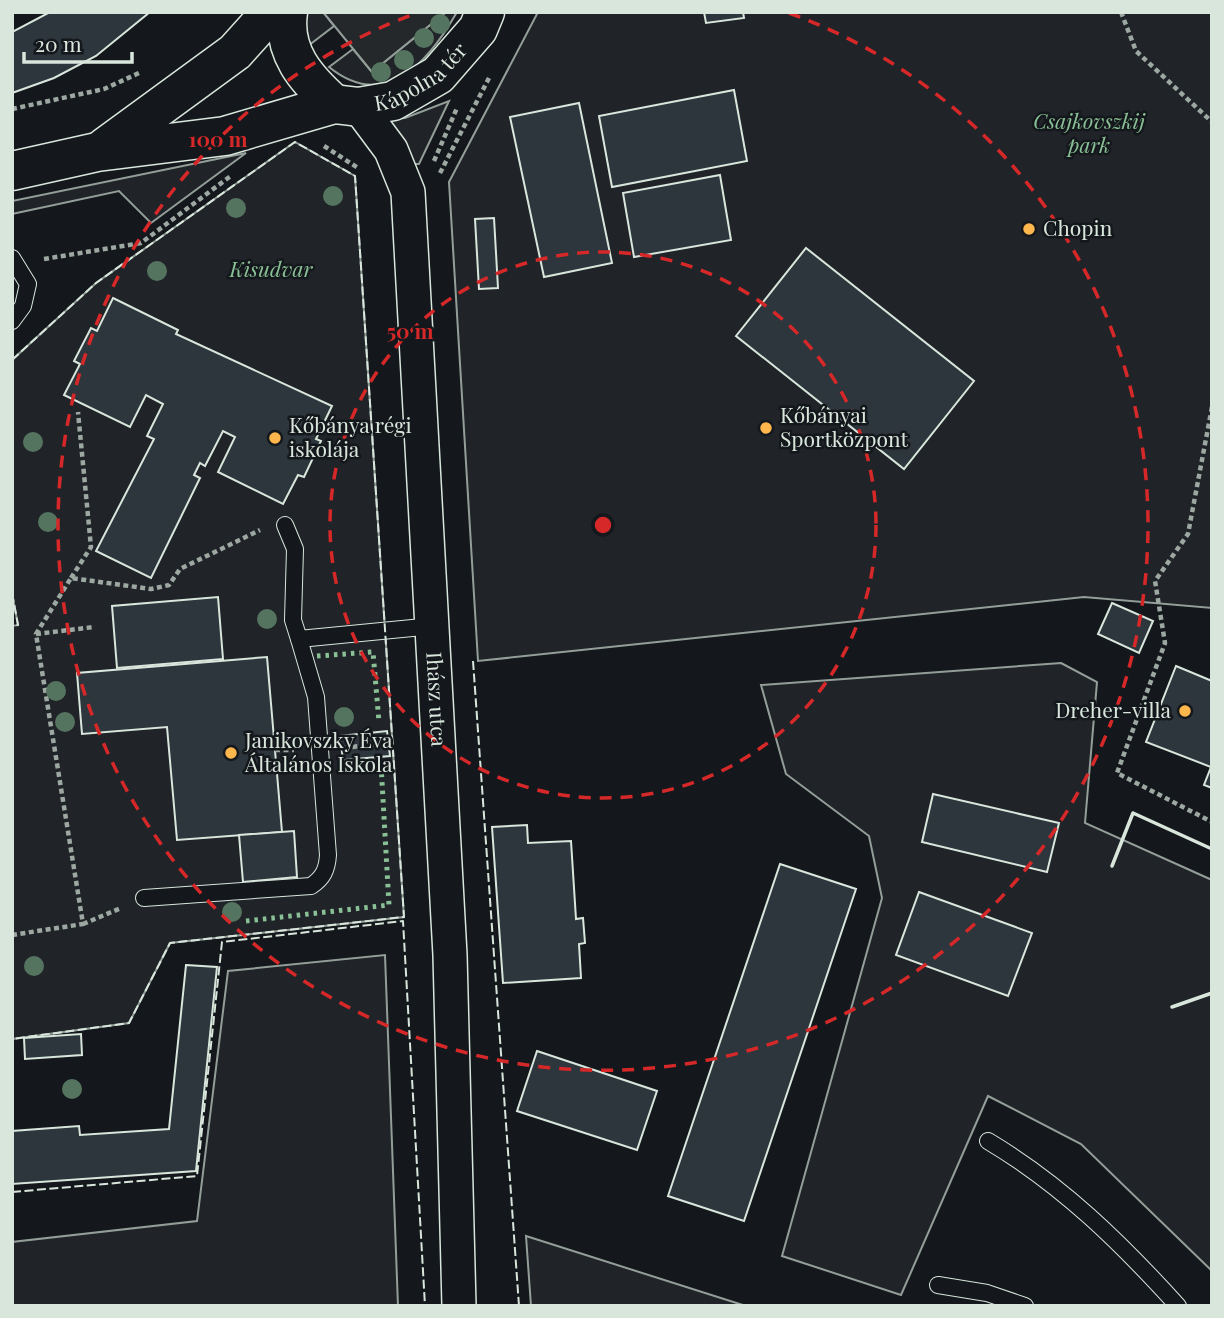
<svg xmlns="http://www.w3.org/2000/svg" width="1224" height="1318" font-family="'Playfair Display',serif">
<rect width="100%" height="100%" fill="#14181c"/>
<g fill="#202428" stroke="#939e99" stroke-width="2">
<path d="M306,12H323L334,26L308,46L304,37Z"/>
<path d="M446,12H457C429,61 386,113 329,67L353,49L372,72Z"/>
<path d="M538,12H1212V608L1084,597L478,661L449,182Z"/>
<path d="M449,101L419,164H413L383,119L405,118Z"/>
<path d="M295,142L355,176L404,917L170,943L129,1023L12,1039V626L18,625L12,593V360L96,283Z"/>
<path d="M246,153L151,223L119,191L12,214V201Z"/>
<path d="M1061,663L1097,682L1085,823L1212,880V1271L1081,1144L988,1096L901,1295L782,1256L882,898L869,836L786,774L761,685Z"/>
<path d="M385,955L398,1306H12V1242L197,1221L228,971Z"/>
<path d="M526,1236L746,1306H531Z"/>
</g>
<path fill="#24282b" stroke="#939e99" stroke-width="2" d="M323,12H446L372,72Z"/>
<g fill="#2c363c" stroke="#d8e6dc" stroke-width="2">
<path d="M50,12H150L96,56L54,78L12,93V32Z"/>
<path d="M704,12H743L744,18L706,23Z"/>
<path d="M734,90L747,161L612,187L599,116Z"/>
<path d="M579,103L612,263L544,277L510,117Z"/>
<path d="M720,175L731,240L634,257L623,193Z"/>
<path d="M494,218L498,288L479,289L475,219Z"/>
<path d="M806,248L974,381L904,469L736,336Z"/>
<path d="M113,298L178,330L176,334L332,406L316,439L321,441L304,477L298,475L283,504L218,472L235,437L223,431L205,466L200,463L194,475L200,478L151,578L96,551L154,439L147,436L163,404L146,395L130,427L64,395L80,364L74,361L91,328L97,331Z"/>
<path d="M218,597L223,659L117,668L112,606Z"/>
<path d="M1112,603L1153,621L1139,653L1098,634Z"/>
<path d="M267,657L282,832L177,840L167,727L82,734L77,673Z"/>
<path d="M1176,666L1212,681V788L1204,785L1211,767L1146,742Z"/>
<path d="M387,731L390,756L343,760L340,736Z"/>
<path d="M933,794L1059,823L1047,872L922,842Z"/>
<path d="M527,825L528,843L571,841L576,919L583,918L585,943L579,944L581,978L503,983L492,827Z"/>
<path d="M294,831L297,877L243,882L239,835Z"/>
<path d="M780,864L856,889L744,1221L668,1196Z"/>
<path d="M919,892L1032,933L1008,996L896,955Z"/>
<path d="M186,965L217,967L196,1171L12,1184V1131L79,1126L80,1135L169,1129Z"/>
<path d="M81,1034L82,1055L25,1059L24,1038Z"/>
<path d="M537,1051L657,1091L637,1150L517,1111Z"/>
</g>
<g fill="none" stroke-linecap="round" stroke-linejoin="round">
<defs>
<g id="lane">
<path d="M12,258L28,284L23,306L12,321"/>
<path d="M285,525L295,549L293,620L299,639L433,626"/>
<path d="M144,898L311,886C323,878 327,870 328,855L316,697L299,639"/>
<path d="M988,1141C1062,1185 1121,1243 1178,1306"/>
<path d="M938,1285L987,1293L1025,1306"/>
</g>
<g id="street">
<path id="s1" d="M359,107L391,150L408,192L450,955L459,1306"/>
</g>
<g id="secondary">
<path d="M288,12C282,52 306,79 334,104"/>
<path d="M105,147L235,52L271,12"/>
<path id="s2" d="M12,171L97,152L225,136L334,104L359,107L393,101L438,75L478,29L485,12"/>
</g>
</defs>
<use href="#lane" stroke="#d8e6dc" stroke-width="18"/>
<use href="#street" stroke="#d8e6dc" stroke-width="36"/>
<use href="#secondary" stroke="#d8e6dc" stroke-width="41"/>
<g stroke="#9da8a2" stroke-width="4.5" stroke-dasharray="5 3.5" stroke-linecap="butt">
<path d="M1121,12L1136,51L1212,122"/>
<path d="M12,109L104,89L139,73"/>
<path d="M324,146L358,168"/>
<path d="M434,161L457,108"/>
<path d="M440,173L489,78"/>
<path d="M44,259L141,243L232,175"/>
<path d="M1212,407L1188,534L1155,581L1165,643L1117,773L1212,822"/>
<path d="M71,578L91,547L78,412"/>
<path d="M36,634L94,627"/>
<path d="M344,748L392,742"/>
<path d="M275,750H294"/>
<path d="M83,924L121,908"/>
<path d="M12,935L83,924L36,634L71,578L151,589L169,585L180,569L260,530"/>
</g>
<use href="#lane" stroke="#14181c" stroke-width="16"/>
<use href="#street" stroke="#14181c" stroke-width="33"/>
<use href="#secondary" stroke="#14181c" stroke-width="38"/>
<g stroke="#8ac095" stroke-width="5" stroke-dasharray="3.5 5" stroke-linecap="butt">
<path d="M317,656L373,652L379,722"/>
<path d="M246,921L389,905L381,764"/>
</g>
<g stroke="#d8e6dc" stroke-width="2" stroke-dasharray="9 3.5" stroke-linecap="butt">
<path d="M12,360L96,283L295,142L355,176L404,917L170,943L129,1023L12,1039"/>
<path d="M12,593L18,625L12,626"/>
<path d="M473,661L519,1306"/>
<path d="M12,1192L197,1176L222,942L403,921L425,1306"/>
</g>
<g stroke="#d8e6dc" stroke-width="3.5">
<path d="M1112,866L1133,813L1212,849"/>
<path d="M1172,1007L1212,993"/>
</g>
</g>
<g fill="#55745f">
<circle cx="440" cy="24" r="10"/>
<circle cx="424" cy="38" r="10"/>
<circle cx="404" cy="60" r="10"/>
<circle cx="381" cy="72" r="10"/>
<circle cx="333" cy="196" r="10"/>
<circle cx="236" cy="208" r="10"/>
<circle cx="157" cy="271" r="10"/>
<circle cx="33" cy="442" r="10"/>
<circle cx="48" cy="522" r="10"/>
<circle cx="267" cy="619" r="10"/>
<circle cx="56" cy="691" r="10"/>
<circle cx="344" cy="717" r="10"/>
<circle cx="65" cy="722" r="10"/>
<circle cx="232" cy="912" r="10"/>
<circle cx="34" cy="966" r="10"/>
<circle cx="72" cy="1089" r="10"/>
</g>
<g fill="none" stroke="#d62828" stroke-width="3.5" stroke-dasharray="12 9">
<circle cx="603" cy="525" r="273"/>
<path d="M789 13A545 545 0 1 1 417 13"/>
</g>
<g fill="#ffb74d" stroke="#14181c" stroke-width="2.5">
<circle cx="1029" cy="229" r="7"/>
<circle cx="766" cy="428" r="7"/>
<circle cx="275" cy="438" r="7"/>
<circle cx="1185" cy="711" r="7"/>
<circle cx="231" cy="753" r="7"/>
</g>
<g text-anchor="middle" stroke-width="5" stroke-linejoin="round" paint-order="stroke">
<g font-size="21" fill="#d8e6dc" stroke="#14181c">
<text dy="7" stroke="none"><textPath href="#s2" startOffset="425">Kápolna tér</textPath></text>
<text dy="7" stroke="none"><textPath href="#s1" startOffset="607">Ihász utca</textPath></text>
</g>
<g font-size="21" font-style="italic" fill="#8ac095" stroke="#14181c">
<text x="1089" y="129">Csajkovszkij<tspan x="1089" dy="24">park</tspan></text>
<text x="271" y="277">Kisudvar</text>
</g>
<g font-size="21" fill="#d8e6dc" stroke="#14181c" text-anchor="start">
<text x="1043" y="236">Chopin</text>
<text x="780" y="423">Kőbányai<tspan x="780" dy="24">Sportközpont</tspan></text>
<text x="289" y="433">Kőbánya régi<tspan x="289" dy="24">iskolája</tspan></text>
<text x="1171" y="718" text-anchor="end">Dreher-villa</text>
<text x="245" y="748">Janikovszky Éva<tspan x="245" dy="24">Általános Iskola</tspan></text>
</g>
</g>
<circle cx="603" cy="525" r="10" fill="#d62828" stroke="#14181c" stroke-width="3.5"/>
<g font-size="21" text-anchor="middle" font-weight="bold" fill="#d62828" stroke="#14181c" stroke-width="5" stroke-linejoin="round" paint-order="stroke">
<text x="218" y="147">100 m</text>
<text x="410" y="339">50 m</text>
</g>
<rect width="1224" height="1318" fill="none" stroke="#d8e6dc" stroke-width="28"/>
<path d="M24 52v10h108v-10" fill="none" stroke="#d8e6dc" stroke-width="3.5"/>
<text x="35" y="52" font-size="21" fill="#d8e6dc" stroke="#14181c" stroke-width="5" paint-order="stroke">20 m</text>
</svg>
